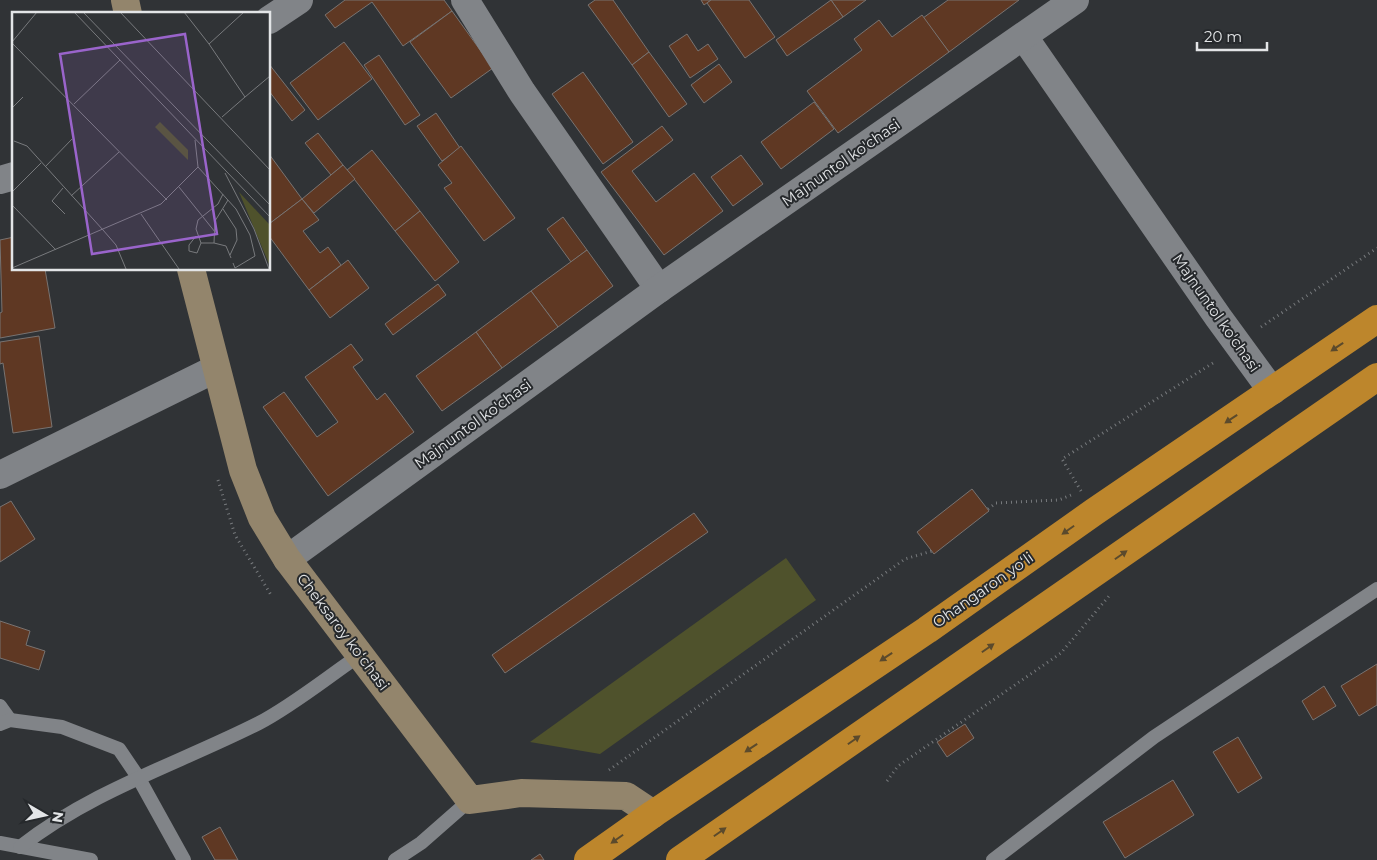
<svg xmlns="http://www.w3.org/2000/svg" width="1377" height="860" font-family="Montserrat,sans-serif">
<rect width="100%" height="100%" fill="#303336"/>
<path fill="#4f522c" d="M786,558L816,600L600,754L530,742Z"/>
<g fill="#5f3823" stroke="#787371">
<path d="M345,0H444L452,11L403,46L372,2L335,28L325,15Z"/>
<path d="M595,0H613L649,52L632,65L588,5Z"/>
<path d="M701,0H711L704,5Z"/>
<path d="M711,0H749L775,37L745,58L707,3Z"/>
<path d="M831,0H866L843,17Z"/>
<path d="M831,0L843,17L787,56L776,40Z"/>
<path d="M948,0H1019L949,52L923,18Z"/>
<path d="M452,11L493,68L451,98L410,42Z"/>
<path d="M922,15L949,52L838,133L807,91L862,50L854,39L879,20L892,37Z"/>
<path d="M687,34L698,51L708,44L718,59L690,78L669,46Z"/>
<path d="M344,42L372,79L318,120L290,83Z"/>
<path d="M649,52L687,104L669,117L632,65Z"/>
<path d="M379,55L420,115L405,125L364,65Z"/>
<path d="M269,64L305,110L292,121L269,91Z"/>
<path d="M719,64L732,82L704,103L691,85Z"/>
<path d="M583,72L633,142L603,164L552,94Z"/>
<path d="M814,102L834,129L781,169L761,142Z"/>
<path d="M436,113L460,148L442,161L417,126Z"/>
<path d="M662,126L673,140L632,171L656,202L694,173L723,211L664,255L601,172Z"/>
<path d="M318,133L343,165L331,175L305,143Z"/>
<path d="M461,146L515,218L484,241L444,188L452,183L438,165Z"/>
<path d="M372,150L420,211L395,231L347,170Z"/>
<path d="M269,154L302,199L269,224Z"/>
<path d="M741,155L763,184L733,206L711,177Z"/>
<path d="M343,165L355,179L314,213L302,199Z"/>
<path d="M302,199L319,220L303,231L320,253L328,247L341,265L309,290L269,236V224Z"/>
<path d="M420,211L459,262L435,281L395,231Z"/>
<path d="M563,217L587,250L571,262L547,229Z"/>
<path d="M14,237V269H45L55,328L0,338V313L2,312L0,240Z"/>
<path d="M587,250L613,286L558,327L531,291Z"/>
<path d="M348,260L369,288L330,318L309,290Z"/>
<path d="M438,284L446,295L393,335L385,324Z"/>
<path d="M531,291L558,327L502,368L476,332Z"/>
<path d="M476,332L502,368L442,411L416,376Z"/>
<path d="M39,336L52,427L13,433L3,363L0,364V342Z"/>
<path d="M351,344L363,360L353,367L377,400L385,393L414,432L328,496L263,407L284,392L317,437L338,422L305,377Z"/>
<path d="M972,489L989,511L934,554L917,532Z"/>
<path d="M11,501L35,539L0,562V507Z"/>
<path d="M694,513L708,532L505,673L492,655Z"/>
<path d="M0,621L30,631L26,645L45,651L39,670L0,658Z"/>
<path d="M1377,664V705L1359,716L1341,686Z"/>
<path d="M1324,686L1336,706L1313,720L1302,701Z"/>
<path d="M965,724L974,738L947,757L937,742Z"/>
<path d="M1238,737L1262,778L1238,793L1213,752Z"/>
<path d="M1173,780L1194,815L1125,858L1103,822Z"/>
<path d="M220,827L238,860H215L202,837Z"/>
<path d="M540,854L544,860H531Z"/>
</g>
<g fill="none" stroke-linecap="round" stroke-linejoin="round">
<g stroke="#777a7d" stroke-width="3" stroke-dasharray="1 4" stroke-linecap="butt">
<path d="M1261,327L1377,248"/>
<path d="M218,480L235,535L271,595"/>
<path d="M1081,491L1062,459L1213,363"/>
<path d="M988,509L996,503L1059,500L1071,495"/>
<path d="M609,770L905,559L932,551"/>
<path d="M887,781L898,766L1061,653L1109,596"/>
</g>
<g stroke="#818488" stroke-width="14">
<path d="M0,706L10,720"/>
<path d="M0,724L10,720L62,727L119,749L138,777L184,860"/>
<path d="M0,843L91,860"/>
<path d="M20,847C93,790 178,764 259,723C292,706 329,676 360,655"/>
<path d="M395,860L421,843L470,800"/>
<path d="M993,860L1154,737L1377,589"/>
</g>
<g stroke="#818488" stroke-width="28">
<path d="M465,0L522,92L659,289"/>
<path d="M269,20L299,0"/>
<path d="M1024,37L1218,317L1272,391"/>
<path d="M0,180L14,176"/>
<path d="M0,475L215,369"/>
<path d="M287,559L659,289L1075,0"/>
</g>
<g stroke="#93856c" stroke-width="28">
<path d="M125,0L128,14"/>
<path d="M191,269L243,470L262,518L287,559L470,800L521,793L626,796L653,814"/>
</g>
<g stroke="#bd862c" stroke-width="28">
<path d="M588,860L653,814L927,630L1094,512L1377,319"/>
<path d="M680,860L1377,377"/>
</g>
</g>
<defs><path id="oneway-solid" d="M-6-.8H1V-3.2L6.5 0L1 3.2V.8H-6Z" transform="scale(1.25)"/></defs>
<g fill="#5b4a2c">
<use href="#oneway-solid" transform="translate(1337 347) rotate(146)"/>
<use href="#oneway-solid" transform="translate(1231 419) rotate(146)"/>
<use href="#oneway-solid" transform="translate(1068 530) rotate(145)"/>
<use href="#oneway-solid" transform="translate(1121 555) rotate(-35)"/>
<use href="#oneway-solid" transform="translate(988 648) rotate(-35)"/>
<use href="#oneway-solid" transform="translate(886 657) rotate(146)"/>
<use href="#oneway-solid" transform="translate(854 740) rotate(-35)"/>
<use href="#oneway-solid" transform="translate(751 748) rotate(146)"/>
<use href="#oneway-solid" transform="translate(720 832) rotate(-35)"/>
<use href="#oneway-solid" transform="translate(617 839) rotate(145)"/>
</g>
<g text-anchor="middle" stroke-width="4" stroke-linejoin="round" paint-order="stroke">
<g font-size="15" fill="#e3e5e7" stroke="#26292c">
<text transform="translate(841 163) rotate(-35)" y="5">Majnuntol ko'chasi</text>
<text transform="translate(1216 313) rotate(55)" y="5">Majnuntol ko'chasi</text>
<text transform="translate(473 424) rotate(-36)" y="5">Majnuntol ko'chasi</text>
<text transform="translate(983 590) rotate(-35)" y="5">Ohangaron yoʻli</text>
<text transform="translate(343 632) rotate(53)" y="5">Cheksaroy koʻchasi</text>
</g>
</g>
<g transform="translate(12 12)">
<rect width="258" height="258" fill="#303336"/>
<path d="M148,110L176,138V148L143,115ZM227,180L257,212V252Z" fill="#4f522c"/>
<path fill="none" stroke="#787a7d" stroke-width="1" d="M62,0L258,205M71,0L258,193M108,0L258,158M172,0L197,32M0,30L25,0M0,31L155,188M233,85L258,64M62,92L108,48M0,96L11,85M210,105L233,85L197,32L232,0M2,129L15,134L91,218L104,233L114,257M33,155L60,127M186,155L224,197L238,223L243,244L223,256L221,251M213,161L242,217L257,257M167,175L203,220M51,176L40,189L53,202M0,180L29,151M59,184L107,140M216,188L203,209L202,231L214,234L219,246M0,193L44,238M211,197L224,217L225,228L218,243M129,202L167,257M184,224L177,233V239L185,241L189,231M202,231H189L184,217L186,208L206,192L211,182M0,256L149,192L186,155L183,128"/>
<path fill="#9a64cb" fill-opacity="0.15" stroke="#9a64cb" stroke-width="2.5" d="M173,22L205,222L80,242L48,42Z"/>
<rect width="258" height="258" fill="none" stroke="#e3e5e7" stroke-width="2.5"/>
</g>
<g transform="translate(45 815) rotate(99)" stroke="#26292c" stroke-width="4" paint-order="stroke">
<path d="M0-4L9 19L0 12L-9 19Z" fill="#e3e5e7"/>
<text y="-8" font-size="14" font-weight="bold" text-anchor="middle" fill="#e3e5e7">N</text>
</g>
<path d="M1197 42v8h70v-8" fill="none" stroke="#e3e5e7" stroke-width="2.5"/>
<text x="1204" y="42" font-size="15" fill="#e3e5e7" stroke="#26292c" stroke-width="4" paint-order="stroke">20 m</text>
</svg>
